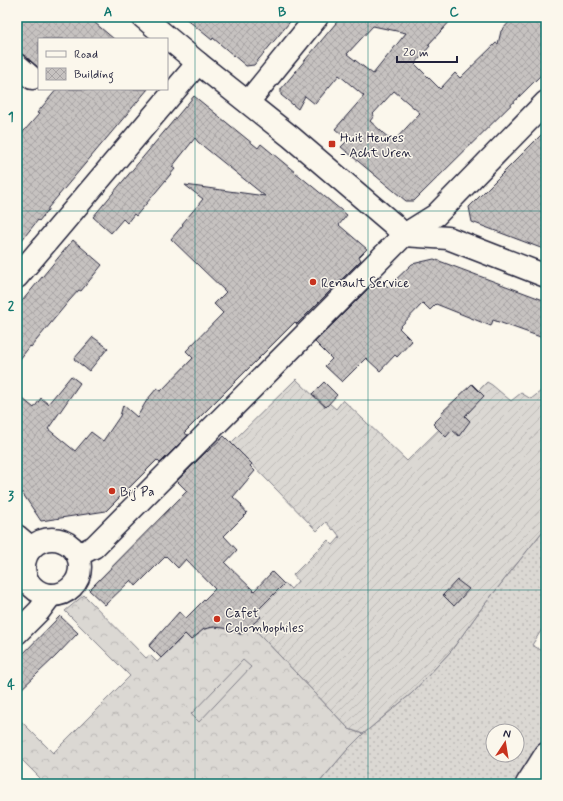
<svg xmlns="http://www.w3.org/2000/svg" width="563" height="801" font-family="Mynerve,sans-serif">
<defs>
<pattern id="grass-dots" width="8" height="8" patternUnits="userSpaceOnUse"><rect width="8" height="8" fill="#dbd8d3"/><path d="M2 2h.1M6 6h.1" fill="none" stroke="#bcb9b6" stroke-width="1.8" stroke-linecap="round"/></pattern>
<pattern id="forest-crowns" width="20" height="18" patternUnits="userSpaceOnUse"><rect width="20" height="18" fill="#dbd8d3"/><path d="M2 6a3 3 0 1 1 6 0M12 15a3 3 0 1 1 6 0" fill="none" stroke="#bcb9b6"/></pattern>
<pattern id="garden-furrows" width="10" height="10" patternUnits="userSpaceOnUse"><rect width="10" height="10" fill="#dbd8d3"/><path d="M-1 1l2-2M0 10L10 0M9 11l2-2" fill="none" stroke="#bcb9b6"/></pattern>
<pattern id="building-cross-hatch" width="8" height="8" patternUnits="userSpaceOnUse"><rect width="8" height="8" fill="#c6c2c0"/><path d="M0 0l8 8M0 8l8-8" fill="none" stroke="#aaa6a6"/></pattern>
</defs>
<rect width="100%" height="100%" fill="#fbf7ec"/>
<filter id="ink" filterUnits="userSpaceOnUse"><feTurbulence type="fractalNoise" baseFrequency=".025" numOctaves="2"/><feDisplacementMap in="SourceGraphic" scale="8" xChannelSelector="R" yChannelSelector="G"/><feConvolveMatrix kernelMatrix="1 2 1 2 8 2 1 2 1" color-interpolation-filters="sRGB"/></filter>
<g filter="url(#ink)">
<path fill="url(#grass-dots)" stroke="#7e7d87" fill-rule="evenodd" d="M546,527V623L532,645L546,653V782L544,784H318L347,750L363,734L412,693L451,651L481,609ZM493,731H517V755H493Z"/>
<path fill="url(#forest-crowns)" stroke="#7e7d87" d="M84,595L146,658L150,655L157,662L179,641L185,633L191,640L199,634L197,632C211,626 222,625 236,632V631L240,635L249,628L247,621L349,729L363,734L347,750L318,784H34L40,778L17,755V717L53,753L130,676L65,611Z"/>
<path fill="url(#garden-furrows)" stroke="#7e7d87" d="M296,379L325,407L329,403L336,409L343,400L407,461L487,382L492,385L511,401L521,393L531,399L546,387V527L481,609L451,651L412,693L363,734L349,729L247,621L285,583L291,589L298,581L293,575L328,540L333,545L340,537L334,529L333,530L326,522L317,531L231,443Z"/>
<path fill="#dbd8d3" stroke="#7e7d87" d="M243,660L251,667L199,722L191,714Z"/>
<g fill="url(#building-cross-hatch)" stroke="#22223b" fill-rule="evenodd">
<path d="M17,17H88L114,39H39V68L17,50Z"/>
<path d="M184,17H294L254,65L246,66L213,38L212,40Z"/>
<path d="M341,17H454L428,45L430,46L415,64L440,89L455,73L460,78L496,43L498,44L501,31L514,17H546V70L414,201H406L341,147L348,140L335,129L364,96L339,75L315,104L305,96L298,109L281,95V89ZM373,26L406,33L373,74L347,54ZM394,91L420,113L393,142L370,121L374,116L373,114Z"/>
<path d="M57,89H148L48,208V210L39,221L38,220L17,246V139L39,114L37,113Z"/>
<path d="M194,96L258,148L261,144L347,215L339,225L367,249L359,257L361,260L297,324L295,322L184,433L188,435L160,463L157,460L106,511L41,521L17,485V394L34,408L41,398L48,404L71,376L80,383L48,429L75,451L91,432L103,441L120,416L123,405L137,417L147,400L157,388L161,391L193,358L186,351L223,313L214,304L226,292L171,239L183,225L182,224L203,199L185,185L265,196L198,142L195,138L172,167L175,169L136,216L134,214L127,223L123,219L111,233L93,217Z"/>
<path d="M546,130V250L472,222L469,207Z"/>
<path d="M73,240L102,265L81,291L79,290L69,301L31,347L30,346L17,363V307Z"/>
<path d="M434,259L546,301V339L493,320L491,326L436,304L430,310L423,303L399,328L412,341L397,357L395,355L380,371L366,358L342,382L325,366L332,359L315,342L379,278L388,287L412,264Z"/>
<path d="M93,337L108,348L89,371L74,359Z"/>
<path d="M324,382L337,395L326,407L312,394Z"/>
<path d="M472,384L484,396L465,416L470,421L459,436L452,430L446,437L433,424L442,415L441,413Z"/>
<path d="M224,436L252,464L250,466L255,471L233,497L242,505L241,506L247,513L224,536L237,550L225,563L254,591L272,572L284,584L256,612L261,617L241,634L224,628L213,627L204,629L191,640L185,634L161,658L149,646L179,612L186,618L215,589L186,559L178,568L166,556L136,586L131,580L105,605L89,590L187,491L177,481L207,451V452Z"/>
<path d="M457,580L469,589L454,606L443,595Z"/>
<path d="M60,616L78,633L56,656L17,693V660Z"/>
</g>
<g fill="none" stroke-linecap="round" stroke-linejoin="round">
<defs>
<g id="minor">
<path d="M143,17L198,63L291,137L393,224L404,235"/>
<path d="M17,65L32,78"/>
<path d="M248,102L317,17"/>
<path d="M404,235L448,238L546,276"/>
<path d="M17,277L198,63"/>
<path d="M17,536L31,548"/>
<circle cx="52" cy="567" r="28"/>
<path d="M78,555L94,547L404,235L436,215L546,102"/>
<path d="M17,633L39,611L51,595"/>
<path d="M527,784L546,754"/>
</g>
</defs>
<use href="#minor" stroke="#22223b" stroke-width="25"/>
<use href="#minor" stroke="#fbf7ec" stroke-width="22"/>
</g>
</g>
<path fill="none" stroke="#0f766e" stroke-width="1" stroke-opacity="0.55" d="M195,17V784M368,17V784M17,211H546M17,400H546M17,590H546"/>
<g fill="#c8321e" stroke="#fbf7ec" stroke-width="1.5">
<rect x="328" y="140" width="8" height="8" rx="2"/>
<circle cx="313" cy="282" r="4"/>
<circle cx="112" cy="491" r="4"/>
<circle cx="217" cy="619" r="4"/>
</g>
<g text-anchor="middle" stroke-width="3" stroke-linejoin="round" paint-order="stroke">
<g font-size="13" fill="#22223b" stroke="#fbf7ec" text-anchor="start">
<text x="340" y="142">Huit Heures<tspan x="340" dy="15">- Acht Uren</tspan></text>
<text x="321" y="287">Renault Service</text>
<text x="120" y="496">Bij Pa</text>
<text x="225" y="617">Cafet<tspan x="225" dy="15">Colombophiles</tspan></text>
</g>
</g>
<rect width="563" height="801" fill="none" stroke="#fbf7ec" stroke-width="44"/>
<rect x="38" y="38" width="130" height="52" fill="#fbf7ec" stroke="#a4a2a5"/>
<rect x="46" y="51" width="20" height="6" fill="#fbf7ec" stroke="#a4a2a5"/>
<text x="74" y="58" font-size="12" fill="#22223b">Road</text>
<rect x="46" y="68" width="20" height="12" fill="url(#building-cross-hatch)" stroke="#a4a2a5"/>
<text x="74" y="78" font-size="12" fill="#22223b">Building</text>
<g transform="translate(505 743) rotate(12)"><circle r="19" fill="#fbf7ec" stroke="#a4a2a5"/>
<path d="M0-3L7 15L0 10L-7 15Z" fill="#c8321e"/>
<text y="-6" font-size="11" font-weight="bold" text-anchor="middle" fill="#22223b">N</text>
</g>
<path d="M397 56v6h60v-6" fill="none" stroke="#22223b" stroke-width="2"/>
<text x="403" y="56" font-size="12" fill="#22223b" stroke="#fbf7ec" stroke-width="3" paint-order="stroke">20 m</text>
<rect x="22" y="22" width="519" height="757" fill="none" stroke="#0f766e" stroke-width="1.5"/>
<g font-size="13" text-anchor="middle" font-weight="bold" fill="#0f766e">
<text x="108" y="16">A</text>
<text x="282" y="16">B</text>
<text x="454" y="16">C</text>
<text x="11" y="121">1</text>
<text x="11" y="310">2</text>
<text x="11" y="500">3</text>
<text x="11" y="689">4</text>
</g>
</svg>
